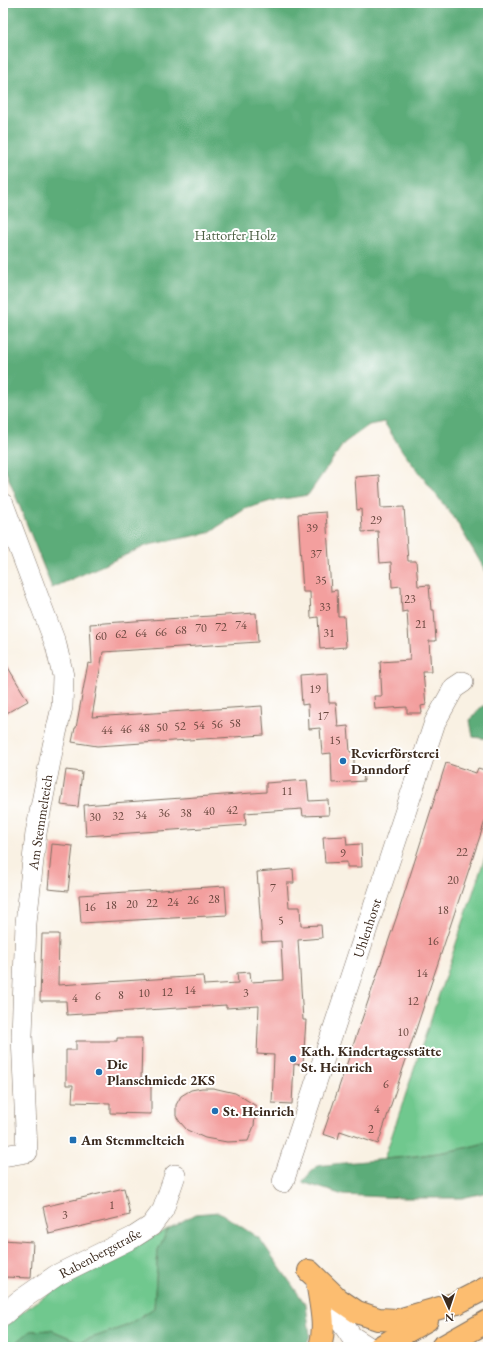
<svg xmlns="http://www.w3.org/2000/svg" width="491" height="1350" font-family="'EB Garamond',serif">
<rect width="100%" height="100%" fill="#fff"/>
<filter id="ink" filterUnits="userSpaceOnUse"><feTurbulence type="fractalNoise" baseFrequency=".025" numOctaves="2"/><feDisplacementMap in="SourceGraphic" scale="8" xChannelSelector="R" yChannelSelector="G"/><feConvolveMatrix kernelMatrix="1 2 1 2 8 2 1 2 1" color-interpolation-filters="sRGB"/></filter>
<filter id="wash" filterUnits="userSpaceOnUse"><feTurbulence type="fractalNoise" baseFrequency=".012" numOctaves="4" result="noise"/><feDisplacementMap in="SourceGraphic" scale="16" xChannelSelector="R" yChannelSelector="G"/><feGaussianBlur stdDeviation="0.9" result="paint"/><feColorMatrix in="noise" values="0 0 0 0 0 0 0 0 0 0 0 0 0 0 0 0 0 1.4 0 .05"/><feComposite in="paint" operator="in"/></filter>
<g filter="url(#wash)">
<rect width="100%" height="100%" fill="#f9f1e3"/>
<g fill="#70c88e" stroke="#567956">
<path d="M488,848V1142C454,1152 418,1156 384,1159Z"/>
<path d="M168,1229L158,1250L154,1308L126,1326L80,1342L51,1330L31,1331L11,1347H3V1328L34,1303L91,1268Z"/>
</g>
<g fill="#5cac79" stroke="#4c6b4c">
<path d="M3,3H488V575L455,519L403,452L384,422L369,425L344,443L308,495L271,501L245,509L208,533L148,545L52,588L3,464Z"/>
<path d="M482,706H488V739L473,737L470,720Z"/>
<path d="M488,1142V1192L462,1198H404L343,1195L302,1182L317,1166C373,1159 435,1158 488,1142Z"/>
<path d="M219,1212L260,1239L306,1305L310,1335L306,1347H11L30,1331L51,1330L80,1342L126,1326L154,1308L158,1250L168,1229L195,1214Z"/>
</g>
<g id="blocks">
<g fill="#f39f9e">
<path d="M379,475L381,508L404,507L408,561H416L418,586L429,585L431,610H434L436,641H429L431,672H423L426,705L421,706L422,713H407V707L375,709L374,696H382L380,662L410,660L407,611L402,612L401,586L392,587L391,562L380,563L378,531L362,532L361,509L357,510L355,477Z"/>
<path d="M326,512L331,591L337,590L338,616H344L346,647L320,649L318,617L311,618L310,592H303L298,514Z"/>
<path d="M256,613L258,642L103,652L92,717L262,706L264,735L97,746L72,742L75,728H76L88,663L92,664L90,624Z"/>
<path d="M3,659L28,701L3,715Z"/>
<path d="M328,673L329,703H336L338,727L348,726L350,752H354V768H363L364,781L332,783L331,753L322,754L320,728L309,729L308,704L302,705L300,675Z"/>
<path d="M446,763L476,773L478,768L488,771V812L378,1144L340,1131L338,1139L323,1134L400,907Z"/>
<path d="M66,770L82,772L78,807L61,805Z"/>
<path d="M307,780L309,801L328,800L329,815L303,816L302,809L245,813L246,825L86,836L84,805L266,792V783Z"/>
<path d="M346,836L347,845L361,844L362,867H347V862L325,863L323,837Z"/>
<path d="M52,844L73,846L68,891L48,889Z"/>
<path d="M293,869L294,883H287L289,907H300L301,926L321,925L322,938L298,940L303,1020H306L303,1065L294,1064L292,1104L272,1103L274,1055L257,1054L259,1006L226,1008V1005L67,1015L66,1001H40L42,934H59L58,985L203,976L204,985L238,983L237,973L250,972L251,982L283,980L281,941L262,942L257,872Z"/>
<path d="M225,886L227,915L81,923L79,895Z"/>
<path d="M117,1038H142L141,1081L151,1082V1114L110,1113V1103L72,1102L73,1085H66V1050H76V1041H117Z"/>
<path d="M202,1088H213L235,1093L242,1097L256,1106L254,1126L248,1141L227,1142L205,1138L187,1130L180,1122L176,1116V1105L181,1096L191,1090Z"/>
<path d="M124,1188L130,1215L49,1234L43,1207Z"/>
<path d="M3,1240L33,1242L31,1278L3,1277Z"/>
</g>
</g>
</g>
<g filter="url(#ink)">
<use href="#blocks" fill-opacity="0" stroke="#7e7063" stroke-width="1"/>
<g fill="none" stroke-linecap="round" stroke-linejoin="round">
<defs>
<g id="minor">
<path d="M3,504L56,645L63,676L62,707L53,746L36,833L26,923L22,1036L27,1152L3,1156"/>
<path d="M283,1182L435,722L454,688L463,682"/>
<path d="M317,1286L351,1336L368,1347"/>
<path d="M3,1315L18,1302L57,1275L134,1237L151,1226L163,1210L175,1175"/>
</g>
<g id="major">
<path d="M309,1271L338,1299L357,1312L378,1319L398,1320L457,1303"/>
<path d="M318,1287C321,1307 326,1328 320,1347"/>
<path d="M380,1347L427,1320"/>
</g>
<g id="highway">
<path d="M457,1303L488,1287"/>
<path d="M442,1347L488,1321"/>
</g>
</defs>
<use href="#minor" stroke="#7e7063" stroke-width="22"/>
<use href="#major" stroke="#7e7063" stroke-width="24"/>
<use href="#highway" stroke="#7e7063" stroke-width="24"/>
<use href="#minor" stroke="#fff" stroke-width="21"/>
<use href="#major" stroke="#fcbd6f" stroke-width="22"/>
<use href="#highway" stroke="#fcbd6f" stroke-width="22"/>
</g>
</g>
<g fill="#1f6fb2" stroke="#fff" stroke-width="1.5">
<circle cx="343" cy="761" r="4"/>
<circle cx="293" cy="1059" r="4"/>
<circle cx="99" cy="1072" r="4"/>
<circle cx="215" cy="1111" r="4"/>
<rect x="69" y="1136" width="8" height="8" rx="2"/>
</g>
<g text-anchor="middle" stroke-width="4" stroke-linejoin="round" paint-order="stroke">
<g font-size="12" fill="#69473e">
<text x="376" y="524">29</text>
<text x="312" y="532">39</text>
<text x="316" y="558">37</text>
<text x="321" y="584">35</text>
<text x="410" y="603">23</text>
<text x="325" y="611">33</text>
<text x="421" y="628">21</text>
<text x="241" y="629">74</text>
<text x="221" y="631">72</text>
<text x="201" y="632">70</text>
<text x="181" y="634">68</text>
<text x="161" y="636">66</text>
<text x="141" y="637">64</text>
<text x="329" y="637">31</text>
<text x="121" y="638">62</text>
<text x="101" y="640">60</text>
<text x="315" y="693">19</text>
<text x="323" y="720">17</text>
<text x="235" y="727">58</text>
<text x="217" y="728">56</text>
<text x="199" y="729">54</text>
<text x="180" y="730">52</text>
<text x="162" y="731">50</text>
<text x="144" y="732">48</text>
<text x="126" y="733">46</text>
<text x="107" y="734">44</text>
<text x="335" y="744">15</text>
<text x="287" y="795">11</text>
<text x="232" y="814">42</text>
<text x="209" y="815">40</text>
<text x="164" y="817">36</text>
<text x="186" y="817">38</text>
<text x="141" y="819">34</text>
<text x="118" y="820">32</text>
<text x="95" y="821">30</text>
<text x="462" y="856">22</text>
<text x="343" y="857">9</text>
<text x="453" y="884">20</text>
<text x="273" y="892">7</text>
<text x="214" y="903">28</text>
<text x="193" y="904">26</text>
<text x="173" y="906">24</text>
<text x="152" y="907">22</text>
<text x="132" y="908">20</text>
<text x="111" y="909">18</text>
<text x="90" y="911">16</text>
<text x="443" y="914">18</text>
<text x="281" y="924">5</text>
<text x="433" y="945">16</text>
<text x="422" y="977">14</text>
<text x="190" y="994">14</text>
<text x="167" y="996">12</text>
<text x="144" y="997">10</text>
<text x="246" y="997">3</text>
<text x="121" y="999">8</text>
<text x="98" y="1000">6</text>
<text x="75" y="1002">4</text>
<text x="413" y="1005">12</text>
<text x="403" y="1036">10</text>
<text x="386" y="1088">6</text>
<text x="377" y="1113">4</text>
<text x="371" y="1133">2</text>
<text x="112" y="1209">1</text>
<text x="65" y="1219">3</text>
</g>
<g font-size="14" fill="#4e6145" stroke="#fff">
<text x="235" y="240">Hattorfer Holz</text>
</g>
<g font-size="14" font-weight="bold" fill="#3b2a1e" stroke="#fff" text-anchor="start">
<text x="351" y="758">Revierförsterei<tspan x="351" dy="16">Danndorf</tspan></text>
<text x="301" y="1056">Kath. Kindertagesstätte<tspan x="301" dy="16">St. Heinrich</tspan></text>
<text x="107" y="1069">Die<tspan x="107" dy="16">Planschmiede 2KS</tspan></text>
<text x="223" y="1116">St. Heinrich</text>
<text x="81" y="1145">Am Stemmelteich</text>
</g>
<g font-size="14" fill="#3b2a1e" stroke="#fff">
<text transform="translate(40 822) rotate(-81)" y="5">Am Stemmelteich</text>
<text transform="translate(367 928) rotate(-72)" y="5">Uhlenhorst</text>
<text transform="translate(100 1253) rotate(-28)" y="5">Rabenbergstraße</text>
</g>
</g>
<rect width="491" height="1350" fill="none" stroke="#fff" stroke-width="16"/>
<g transform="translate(449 1308) rotate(177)" stroke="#ffffff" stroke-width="3" paint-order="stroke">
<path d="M0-3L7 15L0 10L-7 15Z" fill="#3b2a1e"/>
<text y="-6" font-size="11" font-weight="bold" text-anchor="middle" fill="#3b2a1e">N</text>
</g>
</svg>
